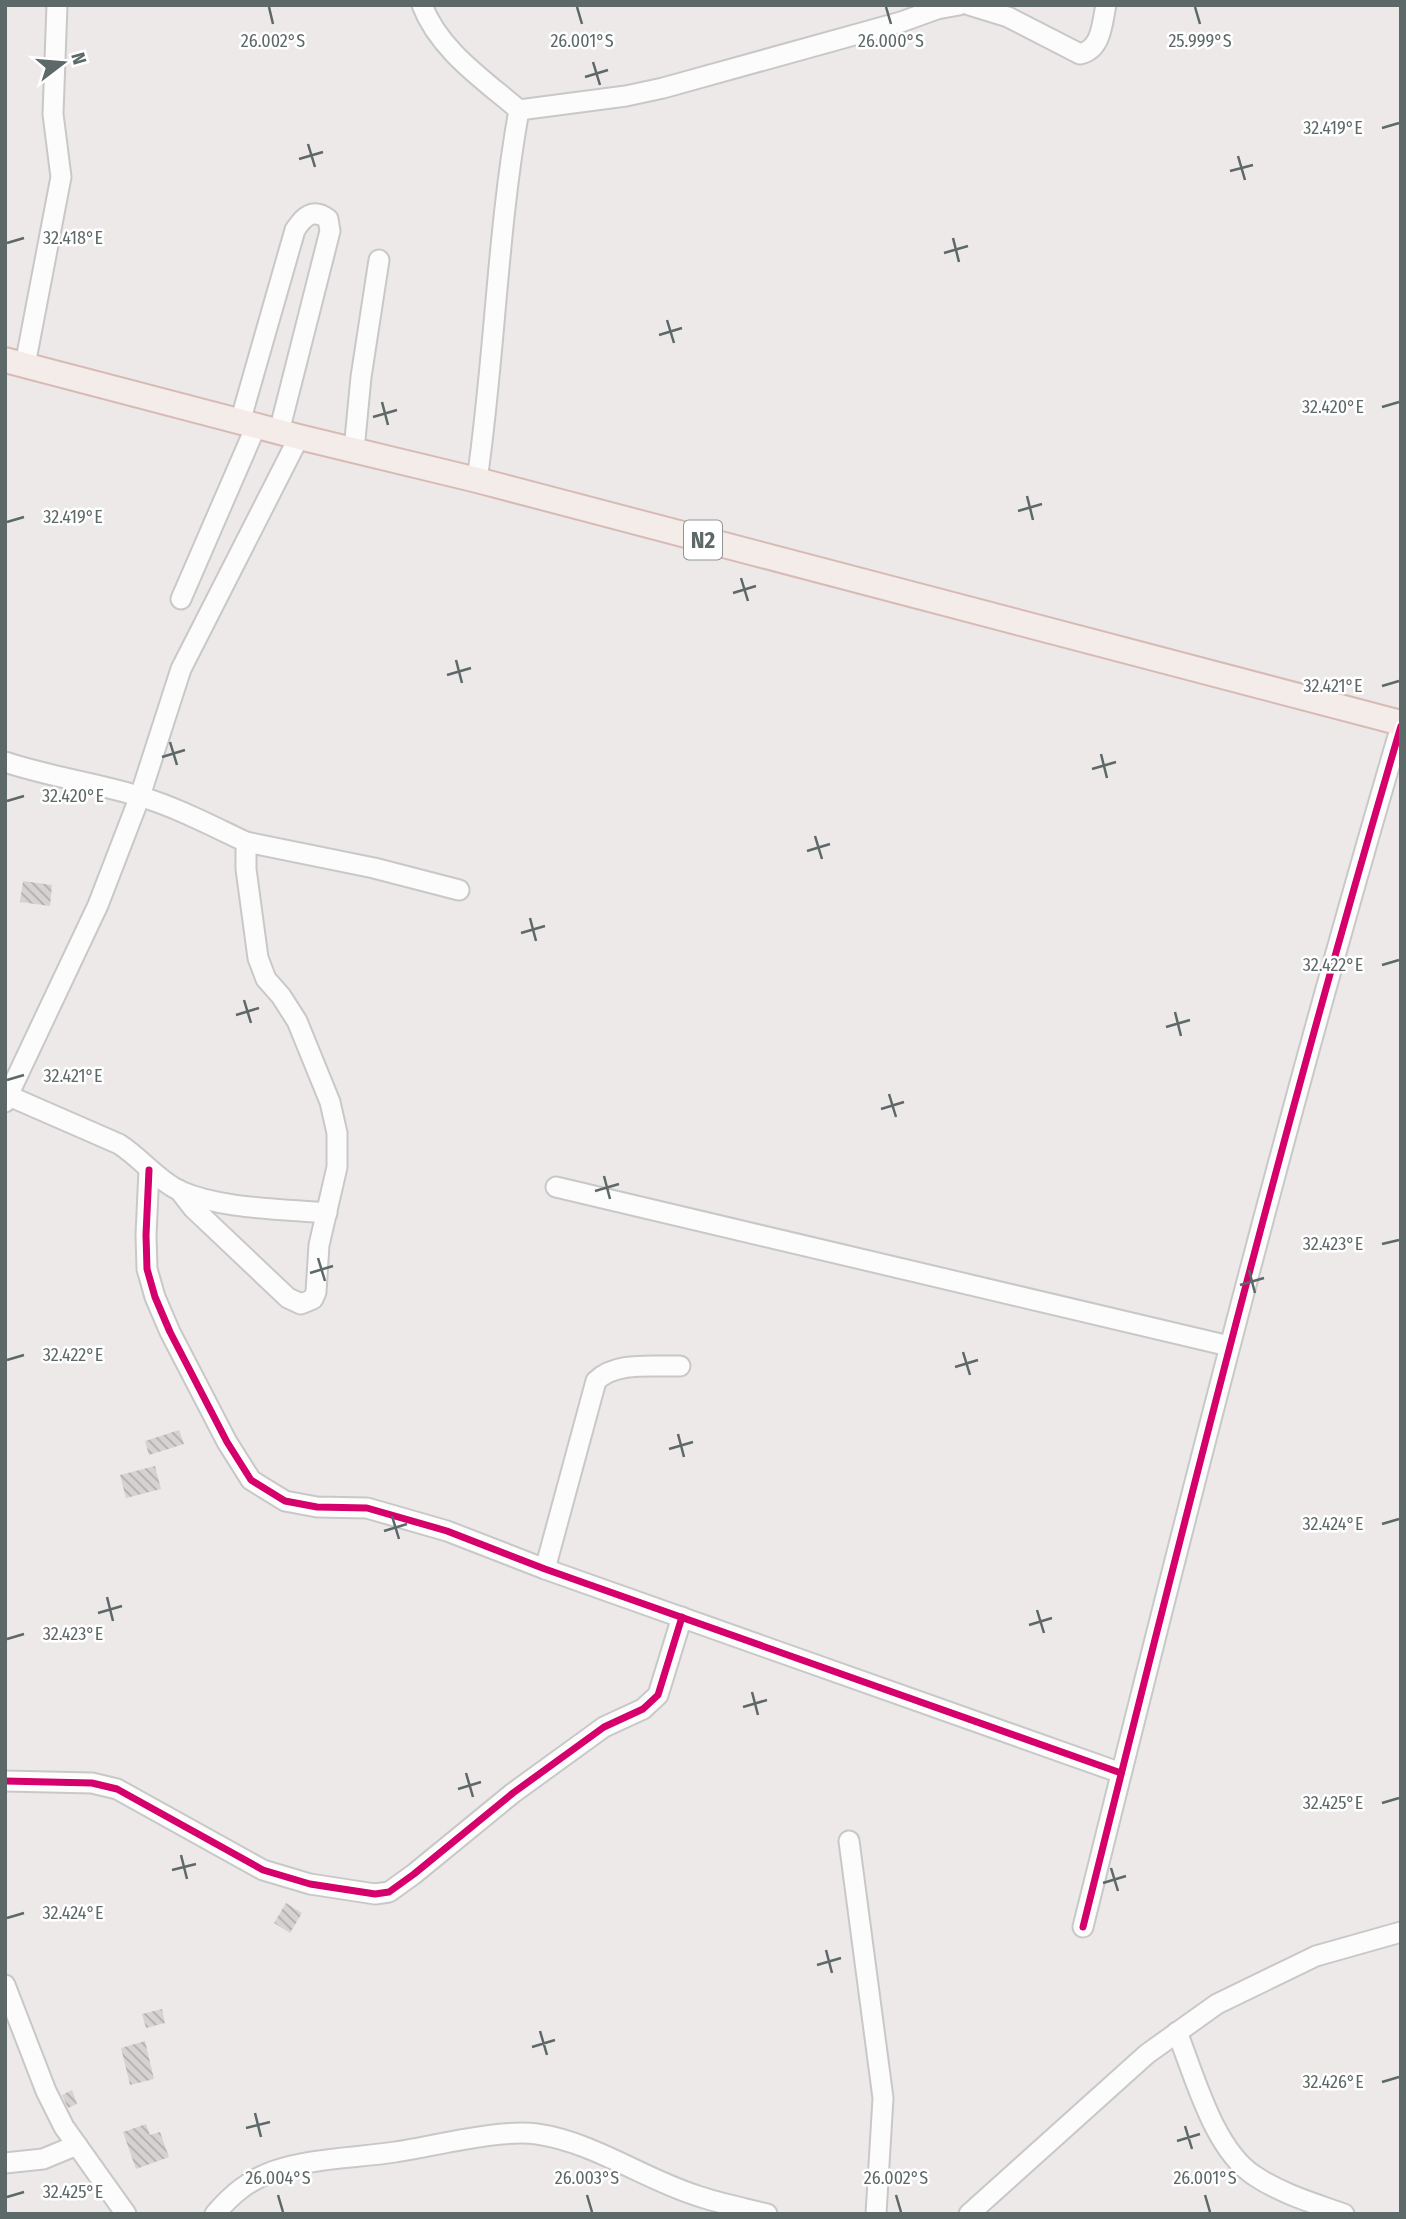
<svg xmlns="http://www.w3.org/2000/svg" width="1406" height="2219" font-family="'Fira Sans Condensed',sans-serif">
<defs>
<pattern id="building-back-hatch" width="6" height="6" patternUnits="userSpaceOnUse" patternTransform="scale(1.75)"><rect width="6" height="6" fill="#d5d2d1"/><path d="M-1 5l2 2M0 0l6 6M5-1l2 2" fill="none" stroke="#b0aead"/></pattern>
</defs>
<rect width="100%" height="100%" fill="#eee9e9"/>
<g fill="url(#building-back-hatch)">
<path d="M23,881L52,885L50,906L20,902Z"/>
<path d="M179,1430L184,1444L149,1455L145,1441Z"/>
<path d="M155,1466L161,1489L126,1498L120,1475Z"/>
<path d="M286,1903L302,1913L290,1933L274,1923Z"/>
<path d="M162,2009L165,2023L146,2028L142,2014Z"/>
<path d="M145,2041L154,2079L130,2085L121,2048Z"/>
<path d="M72,2090L77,2104L68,2108L62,2095Z"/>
<path d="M146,2124L150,2135L160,2132L169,2157L136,2169L123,2132Z"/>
</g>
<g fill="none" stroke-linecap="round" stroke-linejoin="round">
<defs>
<g id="minor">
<path d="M422,5C439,50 484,80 519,110L626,96L663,88L901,22L937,9L959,5"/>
<path d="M969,5L1008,17L1080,54C1102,49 1102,23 1106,5"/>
<path d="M25,365L61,177L53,114L57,5"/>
<path d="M240,422L295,230C304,216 313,208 328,219L330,231L279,432"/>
<path d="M354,450L361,377L379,260"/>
<path d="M477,480C495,357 497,232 519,110"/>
<path d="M181,599L256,426"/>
<path d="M5,762C50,777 97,783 142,797C178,808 212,826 246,842V869L258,958L266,979L281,996L297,1021L330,1102L337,1133V1167L319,1245L316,1292L313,1299L301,1304L288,1298L193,1208L179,1190"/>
<path d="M246,842L374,868L459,890"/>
<path d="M5,1097L9,1096L119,1144C141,1158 157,1180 180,1191C221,1209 282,1209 327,1213"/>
<path d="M5,1102L98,905L140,796L181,669L299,437"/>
<path d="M149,1170L146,1235L147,1269L155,1297L170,1332L227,1442L251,1480L285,1501L317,1507L367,1508L447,1531L545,1569L1121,1773"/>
<path d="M556,1187L1229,1346"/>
<path d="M545,1569L596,1381C616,1361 653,1367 680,1366"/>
<path d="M5,1781L92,1783L117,1789L263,1870L310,1884L375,1894L389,1892L414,1874L513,1793L604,1727L643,1709L658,1695L682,1617"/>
<path d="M849,1841L883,2098L876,2214"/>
<path d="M1083,1927C1183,1525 1284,1123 1401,726"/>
<path d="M5,1985L46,2091L64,2127L126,2214"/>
<path d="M1177,2032C1195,2077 1214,2150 1255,2176C1282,2194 1313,2203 1344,2214"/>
<path d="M5,2163L43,2159L77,2145"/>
<path d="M215,2214C232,2194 249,2180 274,2171C311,2158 356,2158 395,2152C436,2146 497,2129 537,2134C593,2142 642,2178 695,2195C718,2203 743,2208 767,2214"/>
<path d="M969,2214L1147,2054L1217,2004L1316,1956L1401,1932"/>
</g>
<path id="major" d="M5,360L299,437L477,480L1401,723"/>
</defs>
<use href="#minor" stroke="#c8c8c8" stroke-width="23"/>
<use href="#major" stroke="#d8bab5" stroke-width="28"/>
<use href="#minor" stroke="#fcfcfc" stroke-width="19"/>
<use href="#major" stroke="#f3ece9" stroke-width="24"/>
<defs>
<g id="cycleway">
<path d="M149,1170L146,1235L147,1269L155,1297L170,1332L227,1442L251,1480L285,1501L317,1507L367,1508L447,1531L545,1569L1121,1773"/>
<path d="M5,1781L92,1783L117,1789L263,1870L310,1884L375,1894L389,1892L414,1874L513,1793L604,1727L643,1709L658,1695L682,1617"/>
<path d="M1083,1927C1183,1525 1284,1123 1401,726"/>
</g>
</defs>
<use href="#cycleway" stroke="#fff" stroke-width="11"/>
<use href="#cycleway" stroke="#d6006c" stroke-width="7"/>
</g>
<path fill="none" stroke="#5d6868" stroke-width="2.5" d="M269,7L273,24M577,7L582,24M886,7L891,24M1195,7L1200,24M593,62L600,85M585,77L608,70M1382,128L1399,123M308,144L315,167M1238,156L1245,180M299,159L323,152M1230,171L1253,165M953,238L959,262M7,243L24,238M944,253L968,246M667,320L674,343M659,335L682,328M382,402L388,425M1382,407L1399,402M373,417L397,410M1027,496L1033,520M1018,511L1042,504M7,522L24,517M741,578L748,601M733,593L756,586M456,660L462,683M447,675L471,668M1382,686L1399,681M170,742L177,765M1101,754L1107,778M162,757L185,750M1092,769L1116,762M7,801L24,796M815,836L822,859M807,851L830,844M530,918L536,941M521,933L545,926M1382,965L1399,960M244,1000L251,1023M1175,1012L1181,1036M236,1015L259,1008M1166,1027L1190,1020M7,1080L24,1075M889,1094L896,1117M881,1109L904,1102M604,1176L610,1199M595,1191L619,1184M1382,1244L1399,1240M318,1258L325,1281M1249,1270L1255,1293M310,1273L333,1266M1240,1285L1264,1278M963,1352L970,1375M7,1360L24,1355M955,1367L978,1360M678,1434L684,1457M669,1449L693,1442M392,1516L399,1539M1382,1524L1399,1519M384,1531L407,1524M107,1597L113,1621M1037,1610L1044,1633M98,1613L122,1606M1029,1625L1052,1618M7,1639L24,1634M752,1692L758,1715M743,1707L767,1700M466,1773L473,1797M458,1789L481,1782M1382,1803L1399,1798M181,1855L187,1879M1111,1868L1118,1891M172,1870L196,1864M1103,1883L1126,1876M7,1918L24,1913M826,1950L832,1973M817,1965L841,1958M540,2031L547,2055M532,2047L555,2040M1382,2082L1399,2077M255,2113L261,2137M1185,2126L1192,2149M246,2128L270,2122M1177,2141L1200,2134M278,2195L283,2212M587,2195L592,2212M896,2195L901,2212M1205,2195L1210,2212M7,2197L24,2192"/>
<g text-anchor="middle" stroke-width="5" stroke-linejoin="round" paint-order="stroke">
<rect fill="#fff" stroke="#8e9595" stroke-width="2" x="684" y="520.5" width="38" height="39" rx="5"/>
<g font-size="23" font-weight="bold" fill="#5d6868">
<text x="703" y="548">N2</text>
</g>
</g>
<g font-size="18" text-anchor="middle" fill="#5d6868" stroke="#fff" stroke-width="5" stroke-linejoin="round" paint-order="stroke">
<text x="273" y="47">26.002°S</text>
<text x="582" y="47">26.001°S</text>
<text x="891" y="47">26.000°S</text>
<text x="1200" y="47">25.999°S</text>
<text x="1333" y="134">32.419°E</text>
<text x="73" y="244">32.418°E</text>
<text x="1333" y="413">32.420°E</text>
<text x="73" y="523">32.419°E</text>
<text x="1333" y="692">32.421°E</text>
<text x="73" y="802">32.420°E</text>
<text x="1333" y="971">32.422°E</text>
<text x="73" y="1082">32.421°E</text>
<text x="1333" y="1250">32.423°E</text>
<text x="73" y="1361">32.422°E</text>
<text x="1333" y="1530">32.424°E</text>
<text x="73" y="1640">32.423°E</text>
<text x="1333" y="1809">32.425°E</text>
<text x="73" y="1919">32.424°E</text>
<text x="1333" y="2088">32.426°E</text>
<text x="278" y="2184">26.004°S</text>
<text x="587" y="2184">26.003°S</text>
<text x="896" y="2184">26.002°S</text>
<text x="1205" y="2184">26.001°S</text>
<text x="73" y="2198">32.425°E</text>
</g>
<rect width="1406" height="2219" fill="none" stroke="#5d6868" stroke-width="14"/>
<g transform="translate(63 63) rotate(74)" stroke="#ffffff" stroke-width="5" paint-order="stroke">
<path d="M0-5L12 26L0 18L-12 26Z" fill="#5d6868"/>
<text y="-10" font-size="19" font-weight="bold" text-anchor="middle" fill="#5d6868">N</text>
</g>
</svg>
